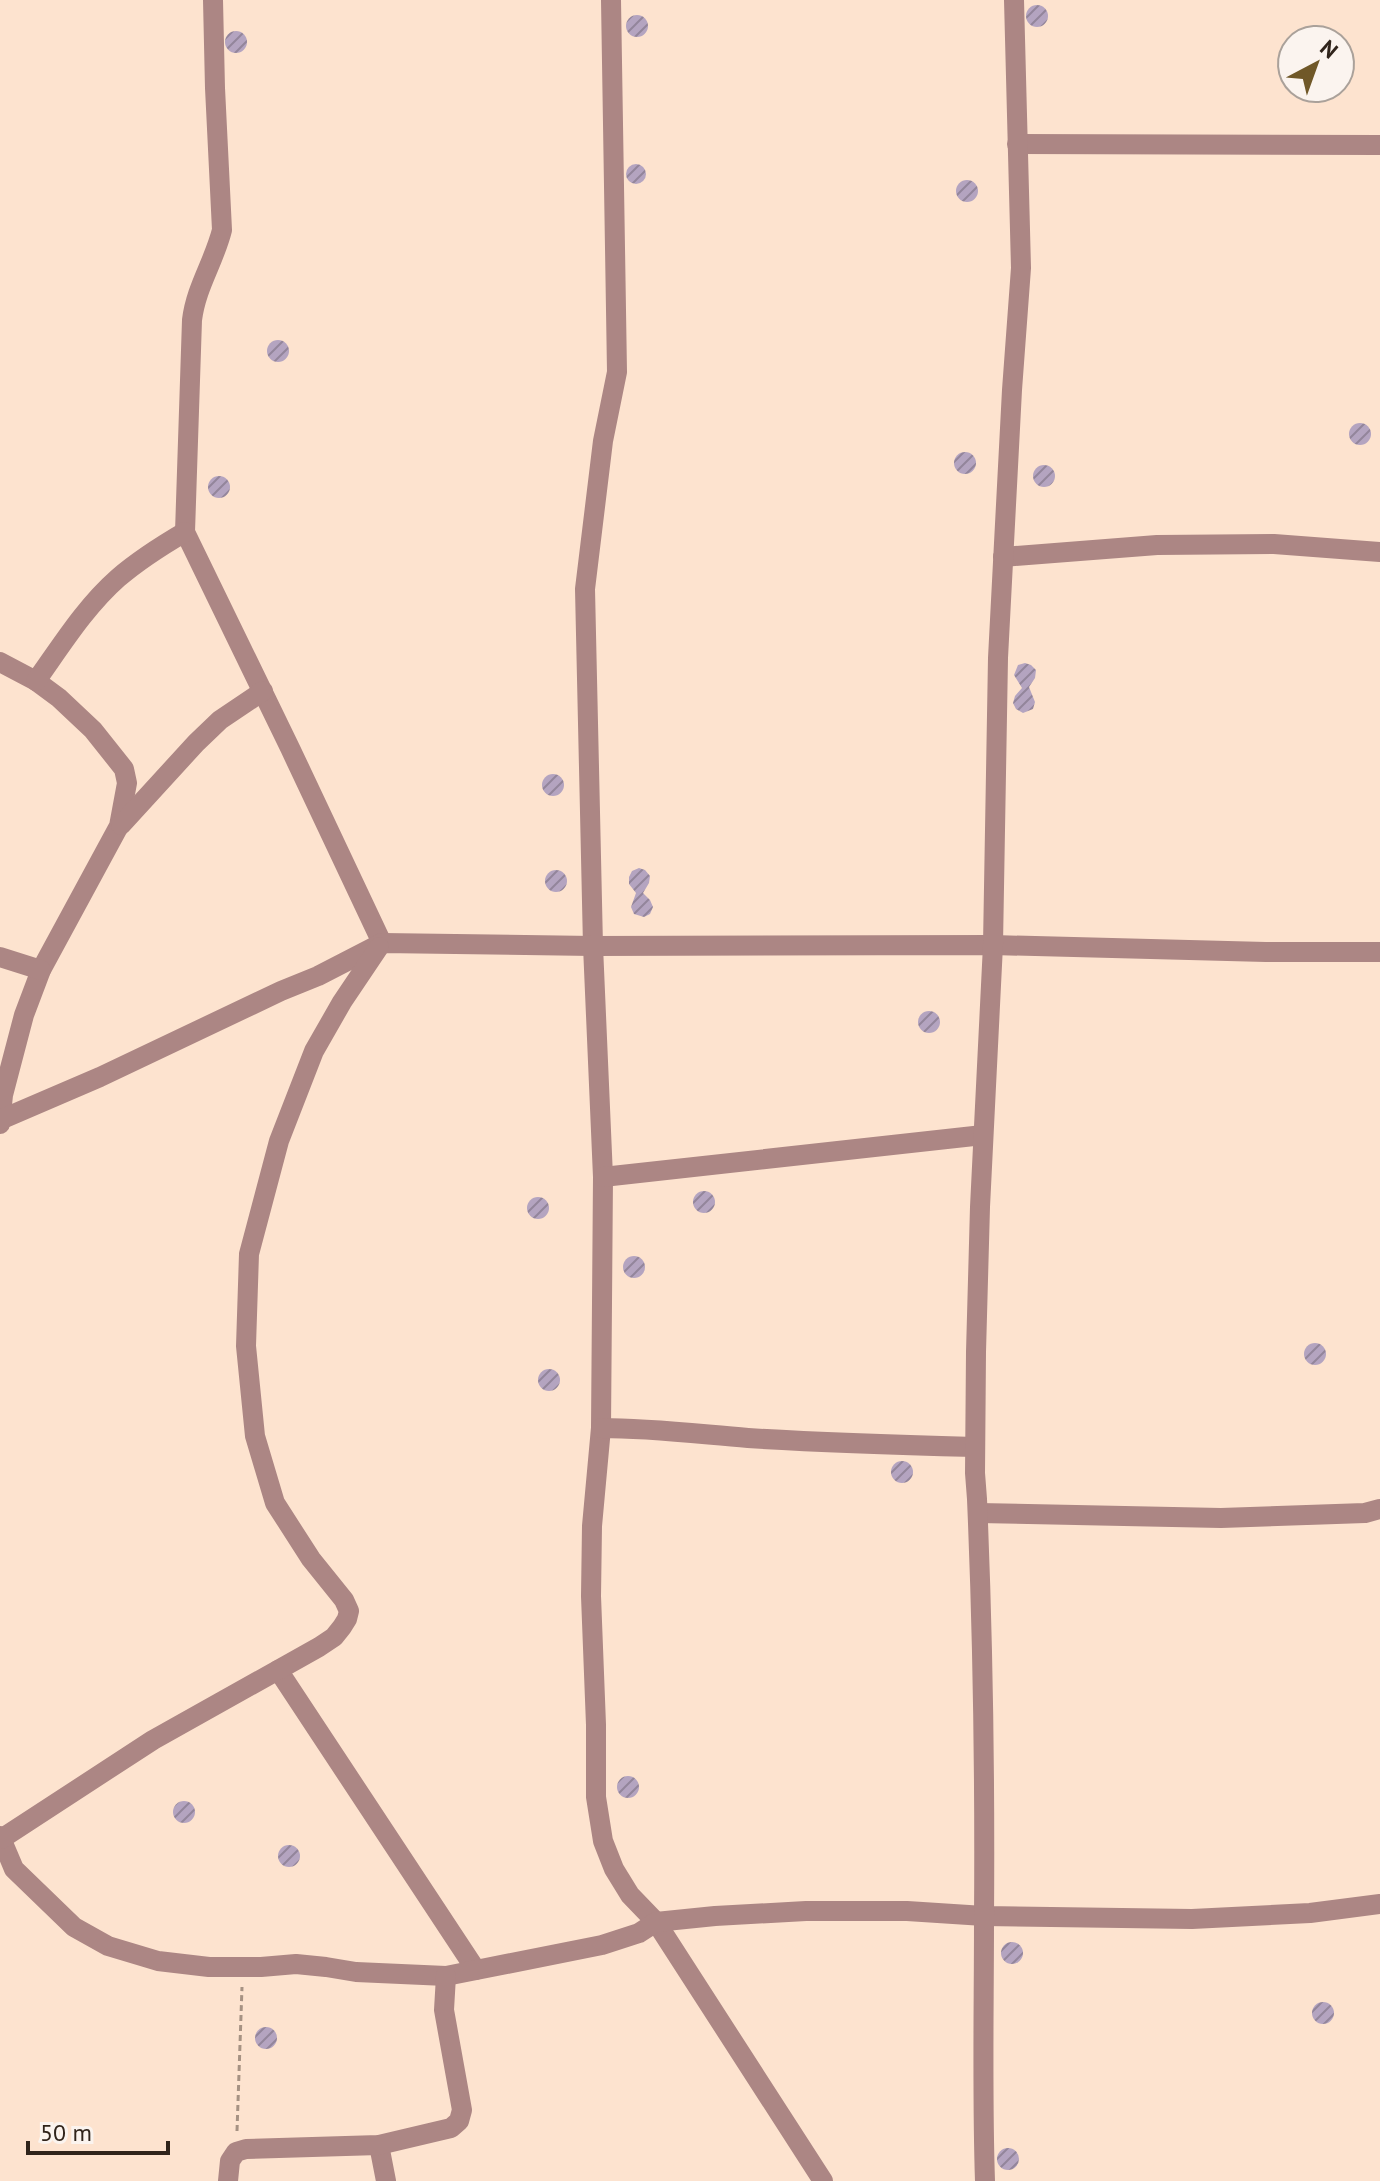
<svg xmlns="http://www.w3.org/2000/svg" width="1380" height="2181" font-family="'PT Sans',sans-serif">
<defs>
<pattern id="building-hatch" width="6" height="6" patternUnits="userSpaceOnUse" patternTransform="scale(2)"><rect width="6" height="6" fill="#b4a4c0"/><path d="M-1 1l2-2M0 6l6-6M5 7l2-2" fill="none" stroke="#93859b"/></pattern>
</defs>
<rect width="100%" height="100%" fill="#fde3cf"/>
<g fill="url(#building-hatch)">
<circle cx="1037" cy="16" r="11"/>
<circle cx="637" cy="26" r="11"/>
<circle cx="236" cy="42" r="11"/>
<circle cx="636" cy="174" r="10"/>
<circle cx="967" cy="191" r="11"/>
<circle cx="278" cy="351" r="11"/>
<circle cx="1360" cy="434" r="11"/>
<circle cx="965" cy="463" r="11"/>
<circle cx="1044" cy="476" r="11"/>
<circle cx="219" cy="487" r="11"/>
<path d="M1025,663L1031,665L1036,670L1035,678L1029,687L1035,702L1033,709L1023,713L1016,709L1013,703L1015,696L1022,688L1014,675L1018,665Z"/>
<circle cx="553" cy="785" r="11"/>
<path d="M639,868L645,870L650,876L649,883L643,893L650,900L653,907L650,914L644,917L634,914L631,907L636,893L629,884V877L632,871Z"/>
<circle cx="556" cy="881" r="11"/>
<circle cx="929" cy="1022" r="11"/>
<circle cx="704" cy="1202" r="11"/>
<circle cx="538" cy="1208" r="11"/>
<circle cx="634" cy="1267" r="11"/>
<circle cx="1315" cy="1354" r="11"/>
<circle cx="549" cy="1380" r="11"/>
<circle cx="902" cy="1472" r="11"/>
<circle cx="628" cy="1787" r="11"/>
<circle cx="184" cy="1812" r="11"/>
<circle cx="289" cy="1856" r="11"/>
<circle cx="1012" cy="1953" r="11"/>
<circle cx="1323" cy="2013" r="11"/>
<circle cx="266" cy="2038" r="11"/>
<circle cx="1008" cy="2159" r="11"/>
</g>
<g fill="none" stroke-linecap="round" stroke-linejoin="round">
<path stroke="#a69283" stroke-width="3" stroke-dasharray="6 4" stroke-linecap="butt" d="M237,2131L242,1987"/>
<g stroke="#ac8684" stroke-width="20">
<path d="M213,0L215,88L222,230C214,262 196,287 192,320L185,532L290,748L382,943"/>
<path d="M611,0L617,372L603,441L585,589L593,946L603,1177L601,1428L592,1526L591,1596L596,1725V1797L603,1841L614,1869L630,1895L656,1922L823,2181"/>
<path d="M1017,144L1380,145"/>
<path d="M1003,557L1157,545L1274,544L1380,552"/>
<path d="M0,662L36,681L59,698L93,730L124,769L127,783L119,826L41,970L24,1015L3,1095L0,1124"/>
<path d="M36,681C61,646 85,607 118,578C139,560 161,546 185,532"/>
<path d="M121,825L196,743L220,720L263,691"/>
<path d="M0,957L41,970"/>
<path d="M0,1120L100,1077L281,991L318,976L382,943L593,946L993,945L1266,952H1380"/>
<path d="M603,1177L983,1135"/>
<path d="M601,1428C651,1428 698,1434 748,1438C824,1443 899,1445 975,1447"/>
<path d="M978,1513L1221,1518L1365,1513L1380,1509"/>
<path d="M278,1670L476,1970"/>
<path d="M0,1836L14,1869L74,1927L108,1946L158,1961L209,1967H261L296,1964L326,1967L356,1972L446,1976L602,1945L639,1933L656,1922L715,1916L806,1911H907L984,1916L1192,1919L1310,1913L1380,1904"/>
<path d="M1,1839L153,1740L319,1647L334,1637L342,1627L347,1619L349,1611L344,1600L311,1559L275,1503L255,1436L246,1346L249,1254L279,1141L314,1051L342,1002L379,947"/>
<path d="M379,2145L386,2181"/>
<path d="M228,2181L230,2161L236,2152L246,2149L379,2145L451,2128L459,2121L462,2110L444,2010L446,1976"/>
<path d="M985,2181C982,2094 984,2007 984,1919C985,1779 983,1639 977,1499L975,1473L976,1352L980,1207L993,945L998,658L1012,390L1021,268L1014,0"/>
</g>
</g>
<g transform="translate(1316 64) rotate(41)"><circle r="38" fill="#fbf4ef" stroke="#aaa19a" stroke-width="2"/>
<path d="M0-6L14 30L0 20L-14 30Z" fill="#705828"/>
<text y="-12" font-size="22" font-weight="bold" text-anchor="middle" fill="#30241b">N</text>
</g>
<path d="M28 2141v12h140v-12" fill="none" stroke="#30241b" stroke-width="4"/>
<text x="40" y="2141" font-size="24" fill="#30241b" stroke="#fbf4ef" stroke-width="6" paint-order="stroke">50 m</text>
</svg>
